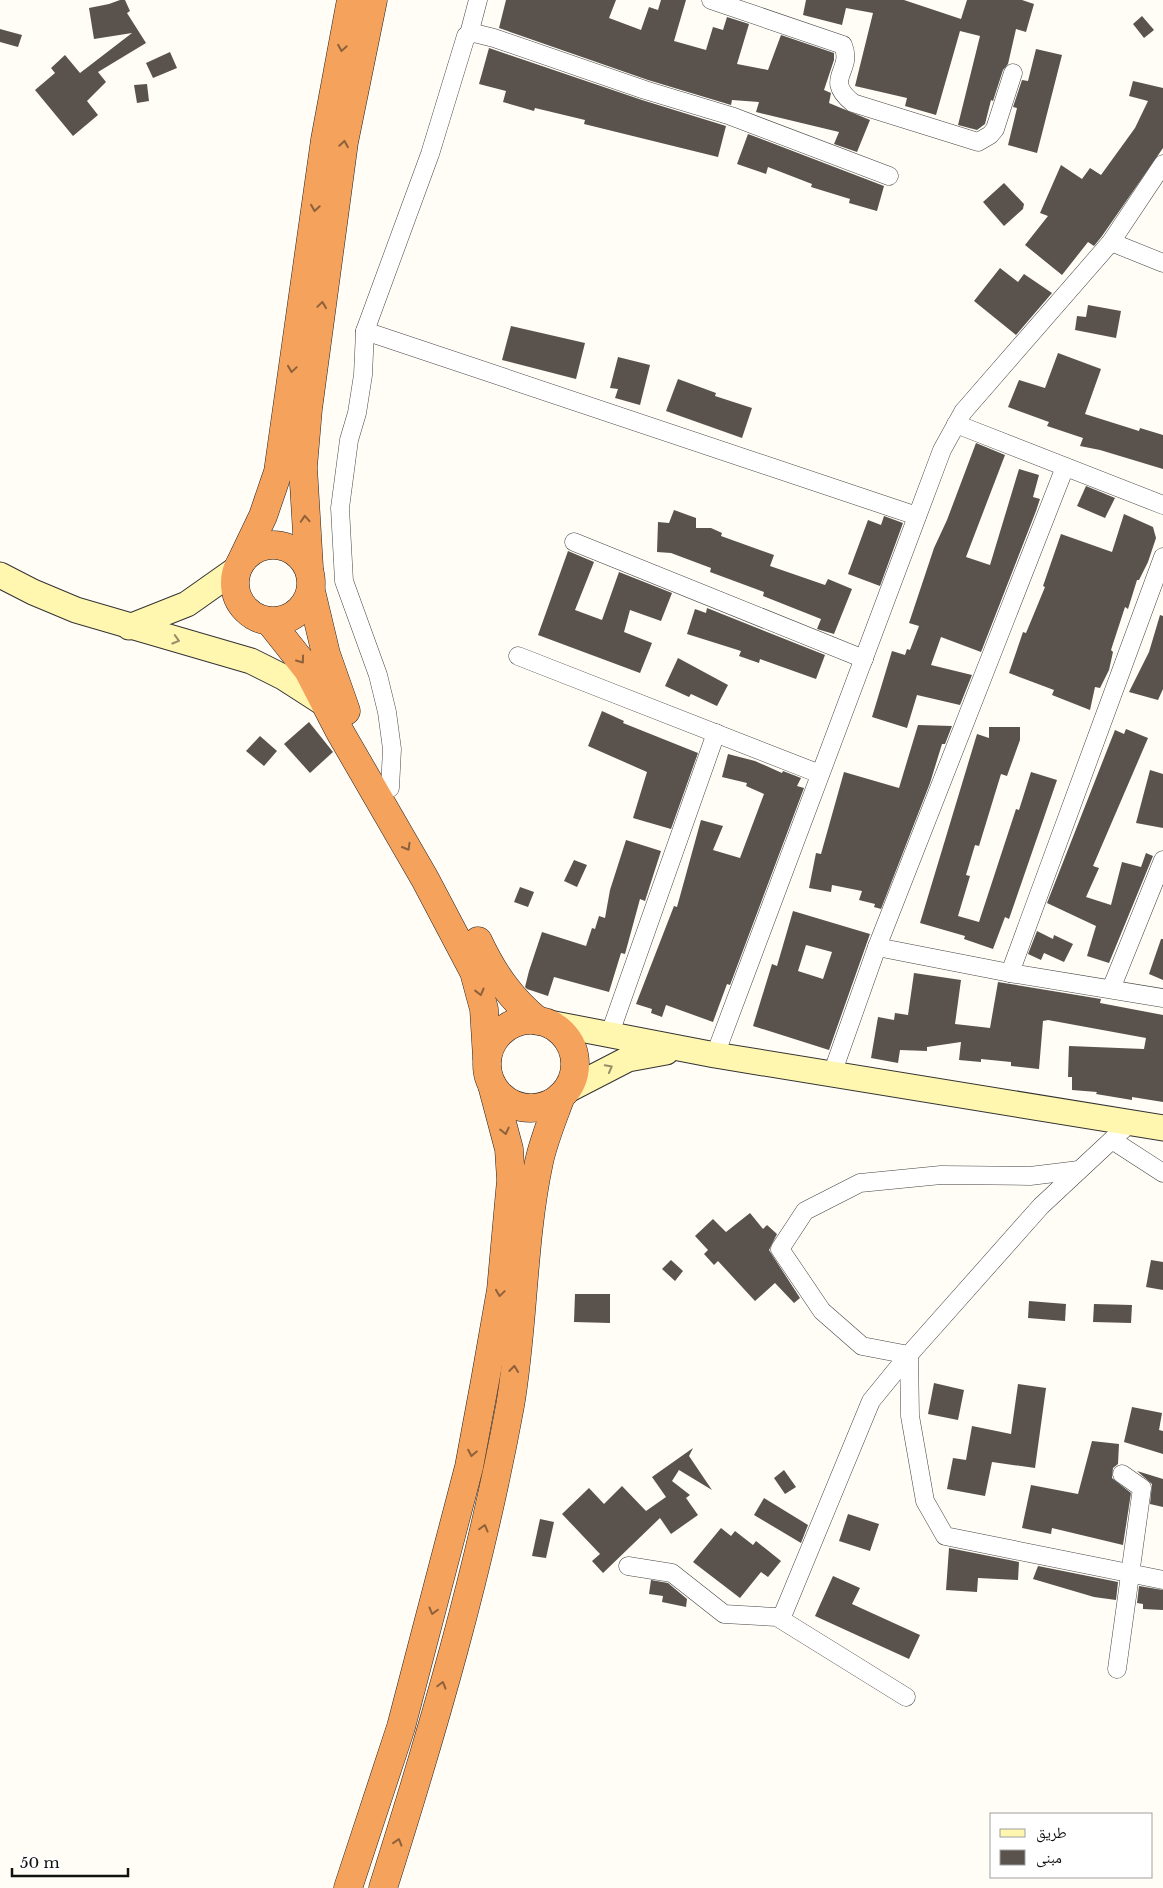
<svg xmlns="http://www.w3.org/2000/svg" width="1163" height="1888" font-family="'Libre Baskerville','Noto Naskh Arabic',serif">
<rect width="100%" height="100%" fill="#fffdf5"/>
<g fill="#5a524d" fill-rule="evenodd">
<path d="M120,0H125L130,11L127,13L146,43L98,72L106,82L87,101L98,115L73,136L35,90L55,73L51,68L65,55L80,73L132,33L94,39L89,8L109,4Z"/>
<path d="M506,0H616L609,18L641,30L649,7L658,10L661,0H686L674,41L706,50L713,27L723,30L727,17L749,24L737,64L768,70L781,35L834,53V60L824,90L831,93L829,103L870,120L857,152L834,144L839,132L756,112L759,102L732,100L731,105L648,80L499,28Z"/>
<path d="M806,0H904L961,19L967,0H1022L1034,4L1026,32L1016,29L1008,64L1003,70L993,101L991,100L985,124L977,130L958,125L980,36L960,31L936,115L905,106L907,98L855,86L873,13L846,8L842,25L803,15Z"/>
<path d="M1142,16L1154,30L1144,38L1133,24Z"/>
<path d="M0,29L22,35L18,47L0,42Z"/>
<path d="M489,48L642,100L726,126L718,157L584,124L585,120L535,108L534,111L503,102L506,91L479,84Z"/>
<path d="M1036,49L1062,55L1037,153L1008,145L1017,108L1013,107L1022,80L1028,81Z"/>
<path d="M170,52L177,68L153,78L146,63Z"/>
<path d="M1133,81L1163,88V148L1102,236L1094,246L1088,242L1062,275L1025,245L1048,216L1040,213L1061,165L1082,179L1090,168L1101,175L1135,128L1148,101L1129,96Z"/>
<path d="M147,84L149,101L137,103L134,85Z"/>
<path d="M748,134L884,186L877,211L849,203L850,199L811,187L812,184L768,167L766,174L737,164Z"/>
<path d="M1004,183L1024,204L1023,209L1004,226L983,202Z"/>
<path d="M1000,268L1018,282L1024,274L1052,293L1016,335L974,301Z"/>
<path d="M1088,305L1121,311L1116,338L1075,330L1077,316L1086,317Z"/>
<path d="M511,326L585,343L576,379L502,360Z"/>
<path d="M1058,353L1101,369L1085,414L1139,431L1140,428L1163,435V469L1100,450L1080,446L1083,438L1047,426L1049,422L1008,407L1019,380L1045,388Z"/>
<path d="M618,357L650,365L640,405L615,398L618,389L610,388Z"/>
<path d="M678,379L716,393L715,396L752,408L742,438L666,411Z"/>
<path d="M976,443L1005,455L966,557L990,565L1019,469L1039,475L1033,497L1040,499L1036,511L981,652L941,637L931,665L972,675L960,705L917,695L907,728L872,717L892,651L905,655L907,649L910,650L919,626L909,623L934,548L947,520Z"/>
<path d="M1086,486L1115,498L1105,518L1077,506Z"/>
<path d="M674,510L696,518V528H711L722,533L721,536L774,555L770,566L825,585L828,579L852,589L834,634L817,629L821,619L763,596L764,592L710,572L711,568L671,553L657,552L658,522L669,523Z"/>
<path d="M1124,514L1153,527L1156,538L1148,562L1139,580H1137L1128,609L1125,607L1111,650L1113,652L1109,670L1100,688L1095,687L1090,710L1052,695L1054,690L1009,673L1023,632L1026,633L1045,587L1043,586L1061,534L1112,552Z"/>
<path d="M884,516L903,523L880,586L848,574L868,520L881,525Z"/>
<path d="M568,551L594,562L575,610L602,620L619,572L672,593L661,621L630,610L624,632L652,643L640,673L538,635Z"/>
<path d="M707,608L825,655L816,679L760,659L759,663L739,656L741,651L687,634L695,609L706,613Z"/>
<path d="M1160,615L1163,616V689L1158,700L1129,692L1149,652Z"/>
<path d="M678,658L728,685L717,706L691,694L689,697L665,686Z"/>
<path d="M602,711L624,721L623,723L698,753L671,829L633,818L647,772L588,746Z"/>
<path d="M309,722L333,752L310,773L284,744Z"/>
<path d="M918,725L952,726L945,744H942L930,783L881,909L874,907L875,904L859,900L862,891L832,885L831,892L809,888L816,853L821,854L844,772L899,788Z"/>
<path d="M989,727H1020V740L1007,776L1001,774L979,846L975,845L966,875L970,876L958,916L979,922L1016,809L1019,810L1031,772L1057,780L1009,919L1005,917L993,949L964,939L965,936L920,923L977,734L989,738Z"/>
<path d="M1126,729L1148,738L1093,866L1099,868L1086,897L1111,905L1122,862L1141,867L1146,853L1153,856L1109,963L1087,956L1096,926L1047,903L1115,730L1124,734Z"/>
<path d="M260,736L277,751L264,766L246,751Z"/>
<path d="M728,754L755,761L782,773L783,771L801,778L797,786L804,788L730,985L727,984L713,1022L666,1005L662,1017L651,1013L652,1009L636,1004L674,906L677,907L701,820L723,826L713,850L740,858L764,794L746,786L747,783L722,777Z"/>
<path d="M1150,770L1163,774V828L1136,823Z"/>
<path d="M626,840L661,851L645,901L640,899L625,954L621,953L609,992L554,977L548,996L527,989L525,987L529,971L542,932L586,946L592,928L595,929L599,916L605,918L610,890Z"/>
<path d="M574,860L587,865L577,887L564,881Z"/>
<path d="M520,887L534,892L528,907L514,902Z"/>
<path d="M793,911L870,934L829,1050L753,1026L772,964L777,966ZM806,945L832,952L823,979L798,971Z"/>
<path d="M1037,931L1053,939L1054,935L1073,944L1064,962L1044,953L1041,960L1028,954Z"/>
<path d="M1161,939H1163V980L1149,974Z"/>
<path d="M914,973L961,980L955,1024L990,1028L998,982L1101,999L1100,1003L1163,1015V1102L1132,1097V1100L1096,1094L1097,1092L1072,1090V1077H1068L1069,1046L1144,1049L1146,1038L1048,1020L1043,1021L1039,1069L1011,1066V1062L981,1059V1062L959,1060L961,1042L927,1047V1051L900,1050L898,1063L871,1058L878,1017L894,1020L895,1013L908,1015Z"/>
<path d="M750,1213L763,1229L767,1225L777,1234L769,1250L800,1298L794,1303L775,1283L755,1301L718,1261L714,1265L704,1254L708,1250L695,1236L713,1219L726,1232Z"/>
<path d="M671,1260L683,1271L675,1281L662,1269Z"/>
<path d="M1151,1260L1163,1262V1290L1146,1287Z"/>
<path d="M575,1294H610V1323L574,1322Z"/>
<path d="M1029,1301L1066,1304L1065,1321L1028,1318Z"/>
<path d="M1094,1304L1132,1305L1131,1323L1093,1322Z"/>
<path d="M934,1383L964,1390L958,1420L928,1414Z"/>
<path d="M1018,1384L1046,1388L1035,1468L992,1462L985,1496L947,1489L953,1458L966,1460L972,1426L1011,1434Z"/>
<path d="M1132,1407L1162,1413L1159,1430L1163,1431V1454L1124,1442Z"/>
<path d="M1092,1441L1119,1444L1118,1464L1113,1468L1112,1478L1131,1493L1123,1545L1052,1528L1051,1534L1022,1528L1031,1485L1078,1494Z"/>
<path d="M693,1448L689,1456L712,1490L679,1470L672,1481L690,1495L686,1498L698,1515L671,1534L660,1518L603,1573L592,1561L600,1554L562,1514L589,1488L604,1504L622,1486L646,1511L666,1497L652,1477Z"/>
<path d="M784,1470L796,1487L785,1494L774,1478Z"/>
<path d="M1137,1471L1163,1479V1507L1150,1504L1152,1484Z"/>
<path d="M764,1498L808,1525L801,1543L754,1515Z"/>
<path d="M848,1514L879,1524L870,1551L839,1541Z"/>
<path d="M540,1519L554,1522L546,1558L532,1556Z"/>
<path d="M721,1528L731,1536L735,1531L753,1545L756,1541L781,1561L768,1577L761,1572L740,1598L693,1562Z"/>
<path d="M949,1548L1019,1562L1018,1580L978,1578L977,1592L946,1590Z"/>
<path d="M1038,1566L1118,1582L1116,1600L1094,1597L1033,1579Z"/>
<path d="M833,1576L860,1588L852,1604L920,1635L909,1659L815,1616Z"/>
<path d="M651,1580L668,1583L687,1599L686,1607L662,1602L663,1596L649,1594Z"/>
<path d="M1139,1586L1163,1590V1610L1143,1609V1604L1137,1603Z"/>
</g>
<g fill="none" stroke-linecap="round" stroke-linejoin="round">
<defs>
<g id="street">
<path d="M711,0L843,45C854,72 822,78 853,103L978,142L990,135L995,129L1013,73"/>
<path d="M469,34L478,0"/>
<path d="M1111,242L1163,263"/>
<path d="M365,331L917,516"/>
<path d="M956,424L1163,505"/>
<path d="M574,542L864,659"/>
<path d="M518,656L820,774"/>
<path d="M390,788L392,749L387,712L378,675L344,581L340,508L349,440L357,413L363,375L365,331L430,154L466,36L474,33L494,38L645,90L731,116L889,176"/>
<path d="M877,947L1010,973L1163,998"/>
<path d="M1010,973L1163,557"/>
<path d="M1111,989L1163,860"/>
<path d="M609,1036L716,733"/>
<path d="M715,1055L942,450L963,412L1111,242L1163,164"/>
<path d="M832,1074L877,947L1065,467"/>
<path d="M1112,1140L1163,1173"/>
<path d="M1079,1170L1030,1176L941,1175L860,1183L805,1211L780,1249L822,1311L862,1346L909,1355L910,1416L925,1501L945,1536L1163,1580"/>
<path d="M628,1566L672,1573L724,1614L777,1617L906,1697"/>
<path d="M781,1619L871,1401L906,1358L1041,1206L1130,1123"/>
<path d="M1117,1669L1142,1488L1122,1474"/>
</g>
<g id="secondary">
<path d="M0,575L33,592L76,610L251,661L283,677L328,706"/>
<path d="M129,627L187,604L238,568"/>
<path d="M544,1022L715,1055L1163,1128"/>
<path d="M566,1091L628,1059L666,1052"/>
</g>
<g id="highway">
<circle cx="273" cy="583" r="38"/>
<path d="M241,562L263,516L278,472L325,140L351,0"/>
<path d="M309,567L303,467L308,409L344,142L373,0"/>
<path d="M311,591L326,654L346,711"/>
<path d="M270,622L308,670L340,732L425,879L474,972L484,1009L487,1058"/>
<path d="M478,941C493,973 510,998 538,1021"/>
<circle cx="531" cy="1064" r="44"/>
<path d="M348,1888L401,1727L469,1467L485,1381L501,1290L511,1180L509,1149L492,1085"/>
<path d="M383,1888C433,1730 480,1569 510,1406C524,1325 522,1242 539,1162C544,1139 553,1118 561,1096"/>
</g>
</defs>
<use href="#street" stroke="#444" stroke-width="19"/>
<use href="#secondary" stroke="#333" stroke-width="27"/>
<use href="#highway" stroke="#222" stroke-width="29"/>
<use href="#street" stroke="#fff" stroke-width="18"/>
<use href="#secondary" stroke="#fff6b0" stroke-width="25"/>
<use href="#highway" stroke="#f5a25d" stroke-width="28"/>
</g>
<defs><path id="oneway-chevron" d="M-2-3.5L2.5 0L-2 3.5" fill="none" stroke-width="1.6" stroke-linecap="round" stroke-linejoin="round" transform="scale(1.25)"/></defs>
<g stroke="#8e613b">
<use href="#oneway-chevron" transform="translate(342 48) rotate(100)"/>
<use href="#oneway-chevron" transform="translate(344 144) rotate(-81)"/>
<use href="#oneway-chevron" transform="translate(315 208) rotate(99)"/>
<use href="#oneway-chevron" transform="translate(322 305) rotate(-82)"/>
<use href="#oneway-chevron" transform="translate(292 369) rotate(98)"/>
<use href="#oneway-chevron" transform="translate(305 519) rotate(-94)"/>
<use href="#oneway-chevron" transform="translate(301 660) rotate(54)"/>
<use href="#oneway-chevron" transform="translate(407 847) rotate(60)"/>
<use href="#oneway-chevron" transform="translate(480 992) rotate(76)"/>
<use href="#oneway-chevron" transform="translate(505 1131) rotate(77)"/>
<use href="#oneway-chevron" transform="translate(500 1293) rotate(98)"/>
<use href="#oneway-chevron" transform="translate(514 1369) rotate(-84)"/>
<use href="#oneway-chevron" transform="translate(472 1453) rotate(101)"/>
<use href="#oneway-chevron" transform="translate(484 1528) rotate(-75)"/>
<use href="#oneway-chevron" transform="translate(433 1611) rotate(105)"/>
<use href="#oneway-chevron" transform="translate(442 1685) rotate(-74)"/>
<use href="#oneway-chevron" transform="translate(398 1842) rotate(-73)"/>
</g>
<g stroke="#948f68">
<use href="#oneway-chevron" transform="translate(176 640) rotate(16)"/>
<use href="#oneway-chevron" transform="translate(609 1068) rotate(-28)"/>
</g>
<rect x="990" y="1813" width="162" height="65" fill="#ffffff" stroke="#a0a0a0"/>
<rect x="1000" y="1829" width="25" height="8" fill="#fff6b0" stroke="#a0a0a0"/>
<text x="1036" y="1838" font-size="15" fill="#111111">طريق</text>
<rect x="1000" y="1850" width="25" height="15" fill="#5a524d" stroke="#a0a0a0"/>
<text x="1036" y="1863" font-size="15" fill="#111111">مبنى</text>
<path d="M12 1868v8h116v-8" fill="none" stroke="#111111" stroke-width="2.5"/>
<text x="20" y="1868" font-size="15" fill="#111111" stroke="#ffffff" stroke-width="4" paint-order="stroke">50 m</text>
</svg>
